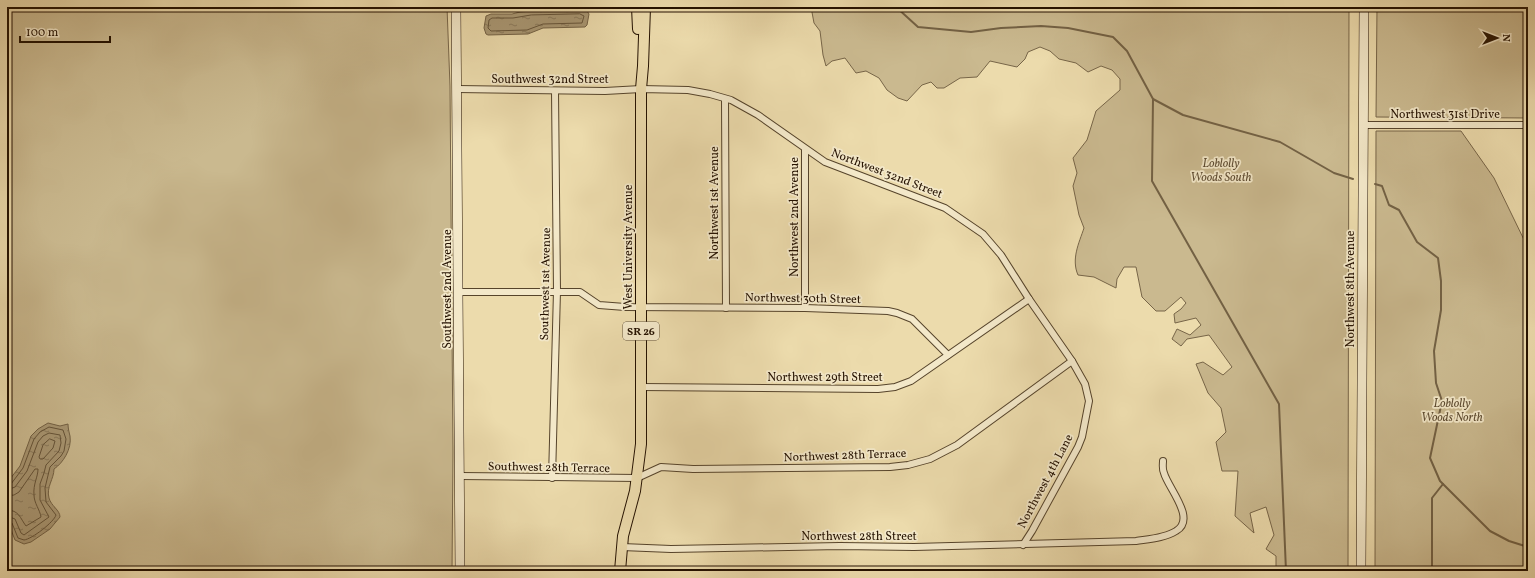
<svg xmlns="http://www.w3.org/2000/svg" width="1535" height="578" font-family="Vollkorn,serif">
<defs>
<pattern id="water-ripples" width="26" height="14" patternUnits="userSpaceOnUse"><rect width="26" height="14" fill="#a89672"/><path d="M2 4q2-2 4 0t4 0M15 11q2-2 4 0t4 0" fill="none" stroke="#89795b"/></pattern>
</defs>
<rect width="100%" height="100%" fill="#ecdbac"/>
<filter id="stains"><feTurbulence type="fractalNoise" baseFrequency=".005" numOctaves="4"/><feColorMatrix values="0 0 0 0 .2 0 0 0 0 .09 0 0 0 0 .02 0 0 0 .5 -.17"/></filter>
<radialGradient id="worn" r=".72"><stop offset=".6" stop-color="#630" stop-opacity="0"/><stop offset="1" stop-color="#630" stop-opacity=".3"/></radialGradient>
<g fill="#cab98f" stroke="#776548">
<path d="M7,7H447L450,86L453,452L452,571H7Z"/>
<path d="M811,7H1349L1348,571H1276V556L1266,549L1274,535L1266,507L1250,513L1254,533L1235,516L1238,471H1222L1216,442L1226,432L1221,408L1208,393L1196,364L1203,362L1223,375L1232,367L1209,335L1187,339L1181,346L1172,339L1177,329L1190,335L1201,325L1196,318L1175,323L1174,314L1181,309L1186,303L1181,297L1165,311H1156L1142,297L1136,267H1124L1117,279L1116,288L1094,277L1078,275C1071,259 1079,243 1084,228L1079,215L1073,186L1077,173L1073,158L1087,140L1096,111L1120,90V79L1112,70L1101,66L1088,72L1076,63L1059,59L1050,51L1040,47L1028,52L1025,59L1017,67L990,61L977,77L960,78L944,88H937L931,82L922,85L907,101L898,98L887,90L879,78L866,71L856,73L845,58L832,61L826,66L823,55L820,31L814,23Z"/>
<path d="M1377,7H1528V118L1376,117Z"/>
<path d="M1376,131H1461L1494,178L1528,248V571H1375Z"/>
</g>
<g fill="url(#water-ripples)" stroke="#736144">
<path d="M580,10L587,11L589,14L587,25L585,27L543,28L528,34L488,35L486,34L484,28L486,16L491,14H512L520,12L530,11Z"/>
<path d="M48,423L60,426L68,424C68,428 69,432 70,436C72,449 63,463 54,469C54,479 46,487 49,498C51,506 60,510 60,517L50,529L31,542L24,544L15,540L8,522L7,483L20,466L31,436L38,429Z"/>
</g>
<g fill="none" stroke-linecap="round" stroke-linejoin="round">
<g stroke="#665439" stroke-width="1">
<path d="M580,14L584,16L582,23L543,24L527,30L491,31L488,28L489,20L492,18H513L531,15Z"/>
<path d="M50,439L55,441L53,448L43,459H40L39,457L43,445Z"/>
<path d="M7,485L11,484L23,468L34,439L40,432L49,427L63,430L66,439L64,451L61,456L50,467L45,488L46,502L56,515C54,522 32,539 24,540L18,538L12,523L7,521"/>
<path d="M7,490L15,487L27,471L38,442L43,436L49,433L60,435L61,443L59,451L46,465L44,473L40,484V500L49,517L24,535L21,533L15,519L7,516"/>
<path d="M7,496L14,495L19,492L35,469H38C38,477 33,484 34,495C34,503 40,510 41,517L26,526C20,518 19,510 7,510"/>
</g>
<g stroke="#736144" stroke-width="2">
<path d="M896,7L918,27L971,32L1001,28L1041,26L1068,28L1113,37L1127,51L1153,99L1183,115L1280,142L1334,173L1353,179"/>
<path d="M1153,99L1152,181L1279,404L1286,571"/>
<path d="M1375,184L1382,186L1389,205L1399,210L1417,242L1438,258L1441,281V310L1434,351L1436,383L1442,401L1430,458L1440,481L1490,531L1509,541L1528,547"/>
<path d="M1432,571V498L1443,484"/>
</g>
<defs>
<g id="street">
<path d="M458,89L605,91L641,89L688,90L710,94L731,100L758,115L825,162L945,208L983,234L1001,255L1029,299L1072,361L1085,384L1089,401L1082,437L1078,447L1032,531L1023,545"/>
<path d="M725,99L726,308"/>
<path d="M1363,125H1528"/>
<path d="M805,149V308"/>
<path d="M459,292H580L599,305L625,307L805,308L888,311L897,313L912,319L948,355"/>
<path d="M641,387L878,389L895,387L911,381L1029,299"/>
<path d="M460,476L637,478L661,467L693,469L890,467L908,465L930,459L957,445L1072,361"/>
<path d="M552,478L557,291L555,91"/>
<path d="M622,547L671,549L840,546L914,547L1136,541C1149,539 1165,538 1176,531C1197,519 1168,488 1164,473C1162,469 1163,464 1163,461"/>
</g>
<g id="secondary">
<path d="M456,7L460,571"/>
<path d="M1361,571L1364,7"/>
</g>
<g id="primary">
<path d="M637,7L638,29"/>
<path d="M620,571L623,536L635,491L641,444V89L643,66L645,7"/>
</g>
</defs>
<use href="#street" stroke="#56442b" stroke-width="8"/>
<use href="#secondary" stroke="#241100" stroke-width="10"/>
<use href="#primary" stroke="#241100" stroke-width="12"/>
<use href="#street" stroke="#f3e8c9" stroke-width="6"/>
<use href="#secondary" stroke="#f3e8c9" stroke-width="9"/>
<use href="#primary" stroke="#ecdbac" stroke-width="10"/>
</g>
<g text-anchor="middle" stroke-width="3.5" stroke-linejoin="round" paint-order="stroke">
<rect fill="#f3e8c9" stroke="#62523c" stroke-width="1" x="623" y="322" width="36" height="18" rx="3"/>
<g font-size="11" font-weight="bold" fill="#241100">
<text x="641" y="335">SR 26</text>
</g>
<g font-size="12" fill="#241100" stroke="#f3e8c9">
<text x="550" y="83">Southwest 32nd Street</text>
<text x="1445" y="118">Northwest 31st Drive</text>
<text transform="translate(887 173) rotate(21)" y="4">Northwest 32nd Street</text>
<text transform="translate(714 203) rotate(-90)" y="4">Northwest 1st Avenue</text>
<text transform="translate(794 217) rotate(-90)" y="4">Northwest 2nd Avenue</text>
<text transform="translate(628 247) rotate(-90)" y="4">West University Avenue</text>
<text transform="translate(545 284) rotate(-89)" y="4">Southwest 1st Avenue</text>
<text transform="translate(447 289) rotate(-90)" y="4">Southwest 2nd Avenue</text>
<text transform="translate(1350 289) rotate(-90)" y="4">Northwest 8th Avenue</text>
<text transform="translate(803 298) rotate(1)" y="4">Northwest 30th Street</text>
<text x="825" y="381">Northwest 29th Street</text>
<text transform="translate(845 455) rotate(-2)" y="4">Northwest 28th Terrace</text>
<text transform="translate(549 467) rotate(1)" y="4">Southwest 28th Terrace</text>
<text transform="translate(1045 481) rotate(-62)" y="4">Northwest 4th Lane</text>
<text x="859" y="540">Northwest 28th Street</text>
</g>
<g font-size="12" font-style="italic" fill="#5e4c32" stroke="#f3e8c9">
<text x="1221" y="167">Loblolly<tspan x="1221" dy="14">Woods South</tspan></text>
<text x="1452" y="407">Loblolly<tspan x="1452" dy="14">Woods North</tspan></text>
</g>
</g>
<rect width="1535" height="578" fill="none" stroke="#ecdbac" stroke-width="24"/>
<rect x="8" y="8" width="1519" height="562" fill="none" stroke="#241100" stroke-width="2"/>
<rect x="12" y="12" width="1511" height="554" fill="none" stroke="#241100"/>
<g transform="translate(1497 38) rotate(90)" stroke="#f3e8c9" stroke-width="3" paint-order="stroke">
<path d="M0-3L7 15L0 10L-7 15Z" fill="#241100"/>
<text y="-6" font-size="11" font-weight="bold" text-anchor="middle" fill="#241100">N</text>
</g>
<path d="M20 36v6h90v-6" fill="none" stroke="#241100" stroke-width="2"/>
<text x="26" y="36" font-size="12" fill="#241100" stroke="#f3e8c9" stroke-width="3" paint-order="stroke">100 m</text>
<rect width="100%" height="100%" filter="url(#stains)"/>
<rect width="100%" height="100%" fill="url(#worn)"/>
</svg>
